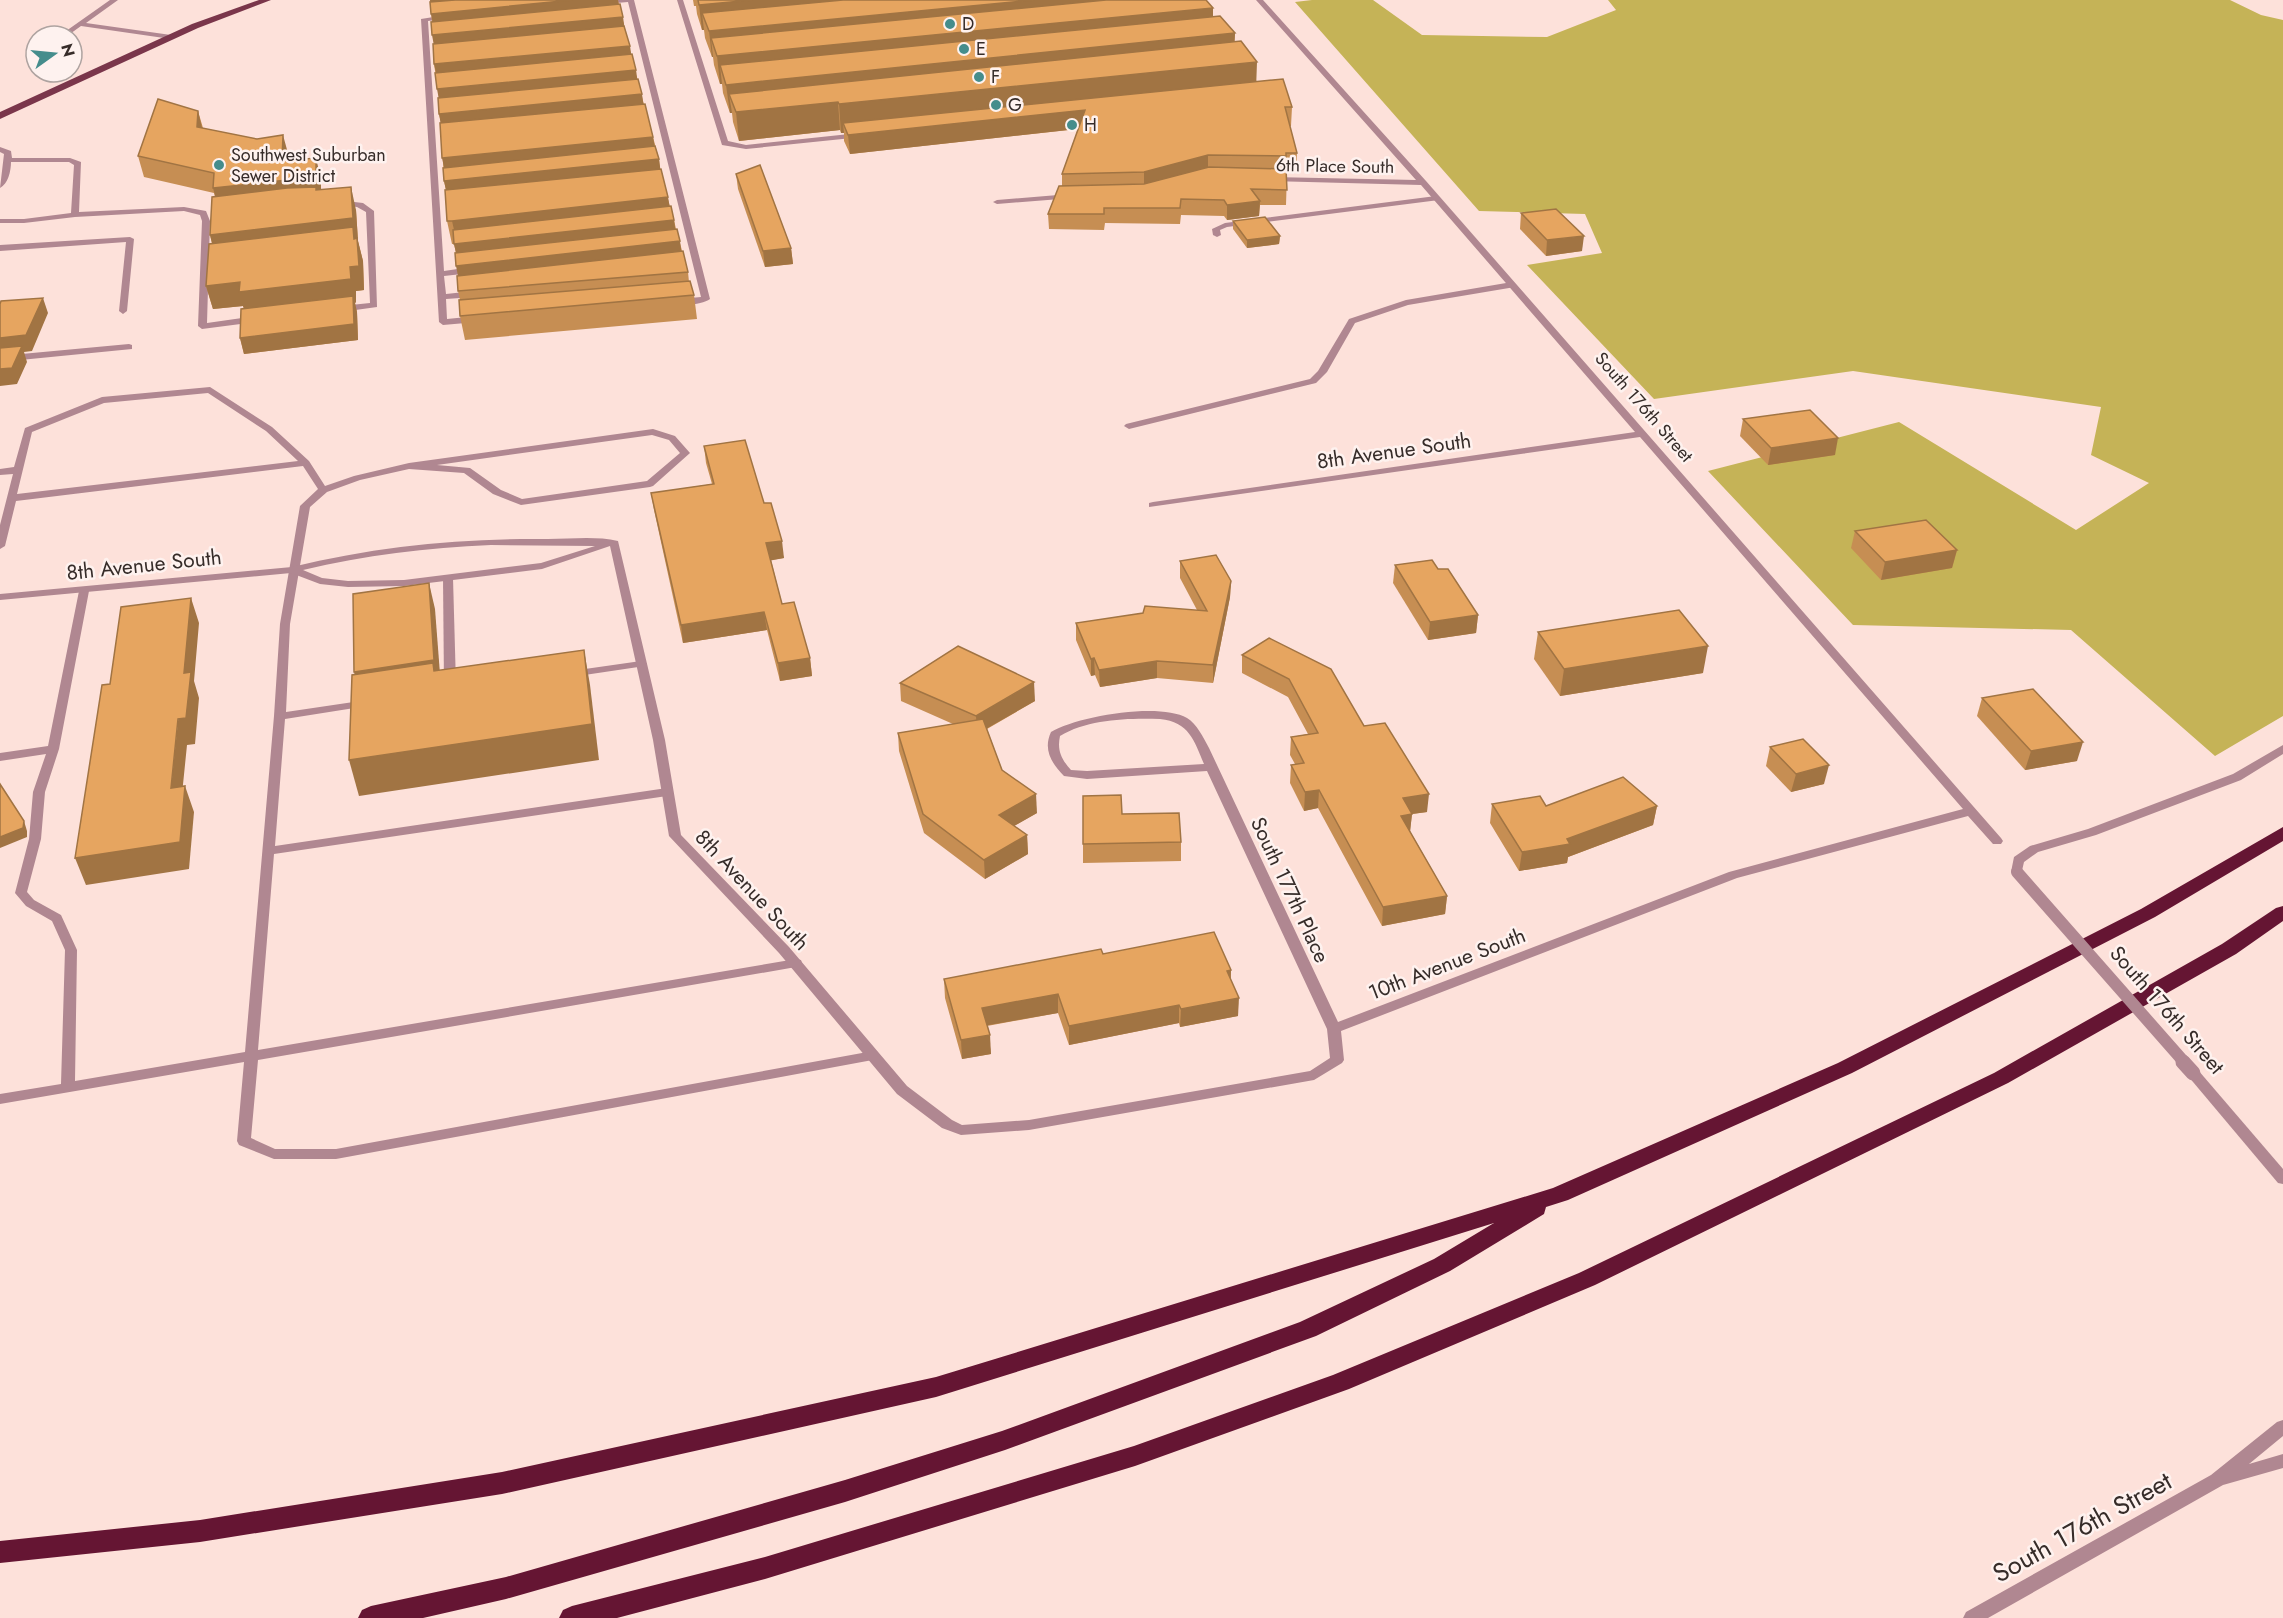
<svg xmlns="http://www.w3.org/2000/svg" width="2283" height="1618" font-family="Jost,sans-serif">
<rect width="100%" height="100%" fill="#fde1da"/>
<path fill="#c5b357" d="M1312,0H1373L1422,35L1547,37L1616,10L1608,0H2230L2261,15L2283,20V716L2215,756L2071,630L1853,625L1708,471L1899,422L2076,530L2149,483L2091,455L2101,407L1853,371L1654,399L1527,265L1602,253L1585,214L1479,211L1295,2Z"/>
<g fill="none" stroke-linecap="round" stroke-linejoin="round">
<g fill="#b08791" fill-rule="evenodd">
<path d="M110,0H118L86,23L171,35L175,37L171,39L81,26L67,36H59Z"/>
<path d="M634,0L710,299C703,304 683,307 675,302L679,299L701,297L628,2L604,4L601,2L604,0Z"/>
<path d="M677,0H683L728,141L746,145L859,133L863,135L862,137L746,149L722,145Z"/>
<path d="M446,15L448,16V18L428,21L444,271L471,267L475,270L471,273L444,276L446,294L474,291L478,294L474,297L446,299L447,319L477,316L481,319L477,322L443,325L439,322L421,19Z"/>
<path d="M0,147L11,151L12,158H70L81,162L79,212L184,207L206,211L210,221L207,323L256,316L260,319L256,322L202,329L198,326L202,221L200,215L184,211L75,217L24,223H0V219H24L71,213L74,165L69,162H11C11,171 8,184 0,188L4,154L0,152Z"/>
<path d="M1436,196L1440,198L1439,200L1227,227L1220,230L1221,235L1217,237L1213,235L1212,229L1225,223Z"/>
<path d="M337,200L363,203L374,211L377,307L341,312L337,309L341,306L370,303L366,212L357,207L337,204Z"/>
<path d="M130,237L134,239L127,311L123,314L119,311L126,242L0,251V245Z"/>
<path d="M1512,282L1516,285L1515,287L1408,305L1355,323L1327,372L1316,383L1129,429L1124,426L1126,424L1310,379L1318,371L1349,319L1406,300Z"/>
<path d="M129,344L132,345V349L0,362V356Z"/>
<path d="M210,387L272,427L309,461L325,486L354,476L409,463L653,429L675,436L690,453L653,486L650,487L521,505L493,494L464,473L409,469L360,480L327,492L310,507L290,624L286,712L367,700L373,703L367,706L285,719L275,846L667,788L673,792L667,796L274,854L258,1050L796,959L801,960L802,963L801,966L796,967L258,1060L251,1138L275,1149H336L873,1051L878,1053L880,1056L878,1059L336,1159H274L239,1145L237,1141L244,1062L0,1104V1094L61,1084L65,950L52,921L26,906L15,893L29,839L33,792L46,754L0,761V753L48,746L79,591L84,588L89,591L59,749L45,792L41,839L27,892L34,900L61,915L77,950L75,1081L245,1052L274,716L280,624L300,506L318,489L303,466L16,501L5,546L0,549V525L13,474L0,475V469L14,467L25,428L102,397ZM208,393L266,431L298,461L17,494L32,432L104,403ZM652,435L669,440L680,453L647,481L522,499L501,490L470,468L437,465Z"/>
<path d="M448,575L453,578L456,685L450,688L444,685L443,578Z"/>
<path d="M641,661L645,662L647,664L645,666L571,677L565,674L571,671Z"/>
<path d="M2283,745V754L2241,780L2096,835L2038,852L2024,862L2021,875L2017,876L2011,872L2014,857L2030,846L2088,829L2233,774Z"/>
</g>
<g fill="#b08791" fill-rule="evenodd">
<path d="M1256,0H1263L1426,181L2001,838L2003,841L2001,844H1993L1968,816L1737,878L1341,1031L1344,1060L1342,1063L1314,1080L1029,1130L961,1135L942,1128L897,1094L779,953L669,836L653,740L610,546L542,569L404,586L348,587L320,584L291,573L0,600V594L292,567C377,546 461,538 548,539C571,539 596,536 618,541L665,740L681,835L789,947L907,1086L952,1120L962,1125L1029,1120L1310,1071L1330,1058L1327,1029L1207,771L1087,779L1064,776C1051,763 1043,749 1051,732C1077,716 1160,702 1187,718C1197,724 1203,737 1209,748L1338,1022L1729,872L1963,809L1640,437L1149,507V503L1153,502L1635,432L1421,185L1268,181L1267,179L1271,177L1416,180ZM491,545L595,546L541,563L404,580L348,581L322,578L303,570C365,555 427,548 491,545ZM1160,719C1189,722 1194,740 1204,764L1087,771L1071,770C1061,759 1057,750 1060,736C1088,719 1128,718 1160,719Z"/>
<path d="M1070,194L1074,196L1073,198L997,204L993,202L997,200Z"/>
<path d="M2193,1068L2198,1070L2283,1169V1184L2278,1183L2188,1076L2186,1073L2188,1070Z"/>
<path d="M2283,1420V1436L2249,1464L2283,1454V1468L2223,1485L1988,1618H1963L1966,1612L2211,1475L2277,1422Z"/>
</g>
<path fill="#7a364b" fill-rule="evenodd" d="M259,0H271L198,28L0,119V112L192,24Z"/>
<g fill="#651533" fill-rule="evenodd">
<path d="M2283,827V841L2155,917L1852,1073L1568,1200L1546,1207L1544,1214L1450,1271L1316,1336L1005,1450L845,1502L506,1599L423,1618H358L362,1610L371,1606L506,1577L845,1480L1002,1431L1300,1322L1434,1259L1494,1223L936,1397L502,1494L200,1542L0,1563V1541L200,1520L502,1472L936,1377L1553,1188L1838,1063L2141,909Z"/>
<path d="M2283,906V921L2236,954L2008,1083L1595,1285L1349,1389L1135,1466L765,1579L617,1618H559L563,1610L572,1606L765,1557L1134,1446L1333,1375L1579,1273L1994,1073L2222,944L2276,908Z"/>
</g>
<path stroke="#b08791" stroke-width="12" d="M2017,872L2185,1063"/>
<path stroke="#b08791" stroke-width="15" d="M2183,1062L2193,1073"/>
</g>
<g fill="#c68e53">
<path d="M430,0H618L637,79L659,159L660,169L670,207L674,220L676,229L688,272L689,282L694,295L697,319L465,340L460,316V300L458,291V276L456,253L454,244H452L447,221L446,190L444,181L441,123L439,114V98L434,64V44Z"/>
<path d="M693,0H1206L1213,8V16L1235,33L1234,42L1257,82L1292,107L1291,126H1290L1297,153L1296,172H1287L1286,205H1260L1259,216L1227,220L1224,216L1181,215L1180,224L1105,223L1104,230L1049,229L1048,214L1062,186V174L1078,129L850,154L844,141V133H841L840,130L739,141L733,122L732,113H730L723,93L722,84H720L714,65L713,57H712L705,38L704,30H702L697,14L696,6H694Z"/>
<path d="M198,111L203,128L289,157V160L321,179V190L356,210L358,241L363,261L364,290L356,291V302L355,303L357,312L358,340L244,354L240,338L244,308L243,306L213,309L206,286L212,244L210,235L215,197L214,193L144,177L138,156Z"/>
<path d="M736,174L791,248L793,264L765,267L738,189Z"/>
<path d="M1521,213L1582,251L1546,256L1520,229Z"/>
<path d="M1233,221L1280,236L1279,244L1247,248L1233,229Z"/>
<path d="M1743,419L1835,455L1768,465L1740,436Z"/>
<path d="M704,446L764,503L784,558L771,560L782,604L810,658L812,676L780,681L767,630L683,643L654,510L651,493L712,484L706,463Z"/>
<path d="M1855,531L1957,550L1952,568L1881,580L1851,548Z"/>
<path d="M1180,561L1231,581L1230,597L1213,683L1157,678L1100,687L1095,675L1091,676L1076,640V623L1197,610L1180,578Z"/>
<path d="M1395,565L1438,569L1478,615L1476,633L1428,640L1393,583Z"/>
<path d="M1538,632L1703,673L1560,696L1534,659Z"/>
<path d="M1269,638L1364,726L1427,812L1412,814L1410,831L1447,896L1445,914L1382,926L1318,808L1304,811L1290,783L1291,765L1295,764L1290,755L1291,737L1308,734L1288,697L1242,673V655Z"/>
<path d="M900,683L1035,701L987,729L1002,770L1037,813L1014,826L1027,835L1028,854L985,879L924,833L899,751L898,733L953,724L901,701Z"/>
<path d="M1982,698L2077,761L2025,770L1977,716Z"/>
<path d="M1770,747L1824,784L1791,792L1766,766Z"/>
<path d="M1083,796L1122,814L1181,842V861L1083,863Z"/>
<path d="M1492,804L1546,806H1657L1653,825L1568,857L1567,863L1519,871L1490,823Z"/>
<path d="M1103,954L1231,970V980L1238,1016L1180,1027L1179,1023L1069,1045L1058,1013L987,1026L991,1054L962,1059L945,998L944,979Z"/>
</g>
<g fill="#a17443">
<path d="M430,0H618L620,16L435,34L431,14L433,13Z"/>
<path d="M698,0H1016L702,13L704,30H702L699,5Z"/>
<path d="M1034,0H1192L1213,8V34L720,65L722,84H720L717,56L711,38L713,57H712L709,31Z"/>
<path d="M623,17L626,38L436,56L432,35Z"/>
<path d="M1235,33L1234,60L729,94L732,113H730L726,85Z"/>
<path d="M630,46L633,67L439,85L434,64Z"/>
<path d="M1257,62L1256,90L843,123L844,133H841L839,104Z"/>
<path d="M636,70L639,91L441,110L437,89Z"/>
<path d="M642,94L645,116L443,136L439,114Z"/>
<path d="M838,102L840,130L739,141L736,112Z"/>
<path d="M1085,110L1086,128L850,154L848,135Z"/>
<path d="M198,111L203,132L197,127Z"/>
<path d="M283,135L289,157L288,180L316,158L321,179V199L219,210L213,188L282,161Z"/>
<path d="M653,137L657,159L447,181L442,158Z"/>
<path d="M1208,155V174L1144,191V172Z"/>
<path d="M659,159L662,182L449,204L444,181Z"/>
<path d="M351,187L356,210L358,241L363,261L364,290L356,291V302L355,303L357,312L358,340L244,354L240,338L246,316L243,306L213,309L206,286L350,267L216,258L210,235Z"/>
<path d="M668,197L672,220H674L677,242L680,241L683,265L461,290L456,266H459L454,244L457,243L452,221Z"/>
<path d="M1260,201L1259,216L1227,220V205Z"/>
<path d="M1280,236L1279,244L1247,248V240Z"/>
<path d="M1584,236L1582,251L1546,256L1547,240Z"/>
<path d="M791,248L793,264L765,267L763,251Z"/>
<path d="M43,298L48,313L32,351L24,352L27,362L17,384L0,386V338Z"/>
<path d="M1838,438L1835,455L1768,465L1771,448Z"/>
<path d="M782,541L784,558L768,561L766,543Z"/>
<path d="M1957,550L1952,568L1881,580L1885,562Z"/>
<path d="M1231,581L1230,597L1213,683V665Z"/>
<path d="M429,583L435,609L441,687L361,699L354,672Z"/>
<path d="M191,598L199,623L194,681L199,698L195,744L187,745L180,814L171,788Z"/>
<path d="M764,612L767,630L683,643L681,625Z"/>
<path d="M1478,615L1476,633L1428,640L1430,622Z"/>
<path d="M1708,646L1703,673L1560,696L1564,669Z"/>
<path d="M584,650L590,685L599,760L359,796L349,760Z"/>
<path d="M810,658L812,676L780,681L778,663Z"/>
<path d="M1094,658L1095,675L1091,676V659Z"/>
<path d="M1157,661V678L1100,687L1099,670Z"/>
<path d="M1034,682L1035,701L977,734L976,716Z"/>
<path d="M2083,742L2077,761L2025,770L2031,751Z"/>
<path d="M1829,765L1824,784L1791,792L1796,774Z"/>
<path d="M185,786L194,812L189,869L86,885L75,858Z"/>
<path d="M1319,790L1318,808L1304,811L1305,792Z"/>
<path d="M1036,794L1037,813L1000,834L999,815Z"/>
<path d="M1429,794L1427,812L1412,814L1410,832L1400,834L1403,798Z"/>
<path d="M1657,806L1653,825L1568,857L1567,863L1519,871L1522,852L1567,839Z"/>
<path d="M24,821L27,831V837L0,848V837Z"/>
<path d="M1027,835L1028,854L985,879L984,860Z"/>
<path d="M1447,896L1445,914L1382,926L1383,907Z"/>
<path d="M1231,970L1230,989L1227,971Z"/>
<path d="M1058,994V1013L983,1026L982,1008Z"/>
<path d="M1239,998L1238,1016L1180,1027L1181,1009Z"/>
<path d="M1179,1005V1023L1069,1045V1026Z"/>
<path d="M990,1035L991,1054L962,1059L961,1040Z"/>
</g>
<g fill="#e6a560" stroke="#a17443" stroke-width="1.5">
<path d="M455,0H572L431,14L430,2Z"/>
<path d="M698,0H752L699,5Z"/>
<path d="M843,0H1034L709,31L702,13Z"/>
<path d="M1106,0H1206L1213,8L717,56L711,38Z"/>
<path d="M620,4L623,17L432,35L431,22Z"/>
<path d="M1220,16L1235,33L726,85L720,65Z"/>
<path d="M624,26L630,46L434,64L433,44Z"/>
<path d="M1241,41L1257,62L839,104L838,102L736,112L729,94Z"/>
<path d="M632,54L636,70L437,89L435,73Z"/>
<path d="M638,79L642,94L439,114L438,98Z"/>
<path d="M1283,79L1292,107H1285L1297,153H1286V156L1208,155L1144,172L1062,174L1085,110L848,135L843,123Z"/>
<path d="M158,99L198,111L197,127L257,139L283,135L282,161L316,158V177L213,188L214,173L138,156Z"/>
<path d="M645,104L653,137L442,158L440,123Z"/>
<path d="M655,146L659,159L444,181L443,168Z"/>
<path d="M760,165L791,248L763,251L736,174Z"/>
<path d="M1209,167L1286,169L1287,190L1251,189L1260,201L1227,205L1224,200L1181,199L1180,208H1104V214H1048L1059,186L1144,184Z"/>
<path d="M661,169L668,197L452,221H447L445,190Z"/>
<path d="M316,187V190L351,187L353,218L210,235L212,197L287,188Z"/>
<path d="M671,206L674,220L454,244L453,230Z"/>
<path d="M1556,209L1584,236L1547,240L1521,213Z"/>
<path d="M1265,217L1280,236L1247,240L1233,221Z"/>
<path d="M353,227L354,239L357,238L359,266L350,267L351,279L239,292L240,282L206,286L209,244Z"/>
<path d="M677,229L680,241L456,266L455,253Z"/>
<path d="M683,251L688,272L458,291L457,276Z"/>
<path d="M690,281L694,295L460,316L459,300Z"/>
<path d="M353,296L354,324L240,338L241,309Z"/>
<path d="M43,298L26,335L0,338V304L1,301Z"/>
<path d="M22,346L12,368L0,369V348Z"/>
<path d="M1810,410L1838,438L1771,448L1743,419Z"/>
<path d="M745,440L764,503H771L782,541L766,543L782,604L794,602L810,658L778,663L764,612L681,625L651,493L714,484L704,446Z"/>
<path d="M1926,520L1957,550L1885,562L1855,531Z"/>
<path d="M1216,555L1231,581L1213,665L1157,661L1099,670L1094,658L1091,659L1076,623L1143,613L1145,606L1207,611L1180,561Z"/>
<path d="M1432,560L1438,569H1448L1478,615L1430,622L1395,565Z"/>
<path d="M429,583L434,660L354,672L353,594Z"/>
<path d="M191,598L184,673L191,672L186,718L178,719L171,788L185,786L180,842L75,858L102,685L110,684L121,607Z"/>
<path d="M1679,610L1708,646L1564,669L1538,632Z"/>
<path d="M1269,638L1331,669L1364,726L1385,723L1429,794L1403,798L1412,814L1401,816L1447,896L1383,907L1319,790L1305,792L1291,765L1304,763L1291,737L1318,733L1289,679L1242,655Z"/>
<path d="M958,646L1034,682L976,716L900,683Z"/>
<path d="M584,650L592,724L349,760L352,675L433,663L434,671Z"/>
<path d="M2033,689L2083,742L2031,751L1982,698Z"/>
<path d="M983,719L1002,770L1036,794L999,815L1027,835L984,860L923,814L898,733Z"/>
<path d="M1803,739L1829,765L1796,774L1770,747Z"/>
<path d="M1623,777L1657,806L1567,839L1570,844L1522,852L1492,804L1540,796L1546,806Z"/>
<path d="M0,784L24,821L23,828L0,837Z"/>
<path d="M1121,795L1122,814L1179,813L1181,842L1083,844V796Z"/>
<path d="M1214,932L1231,970L1227,971L1239,998L1181,1009L1179,1005L1069,1026L1058,994L982,1008L990,1035L961,1040L944,979L1101,949L1103,954Z"/>
</g>
<g fill="#458d8c" stroke="#fef2ef" stroke-width="2">
<circle cx="950" cy="24" r="6"/>
<circle cx="964" cy="49" r="6"/>
<circle cx="979" cy="77" r="6"/>
<circle cx="996" cy="105" r="6"/>
<circle cx="1072" cy="125" r="6"/>
<circle cx="219" cy="165" r="6"/>
</g>
<g text-anchor="middle" stroke-width="5" stroke-linejoin="round" paint-order="stroke">
<g font-size="18" fill="#362c29" stroke="#fef2ef" text-anchor="start">
<text x="962" y="30">D</text>
<text x="976" y="55">E</text>
<text x="991" y="83">F</text>
<text x="1008" y="111">G</text>
<text x="1084" y="131">H</text>
<text x="231" y="161">Southwest Suburban<tspan x="231" dy="21">Sewer District</tspan></text>
</g>
<g font-size="18" fill="#362c29" stroke="#fef2ef">
<text transform="translate(1335 166) rotate(1)" y="6">6th Place South</text>
<text transform="translate(1644 407) rotate(49)" y="6">South 176th Street</text>
</g>
<g font-size="21" fill="#362c29" stroke="#fef2ef">
<text transform="translate(1394 451) rotate(-8)" y="7">8th Avenue South</text>
<text transform="translate(144 565) rotate(-6)" y="7">8th Avenue South</text>
<text transform="translate(752 890) rotate(47)" y="7">8th Avenue South</text>
<text transform="translate(1290 890) rotate(65)" y="7">South 177th Place</text>
<text transform="translate(1447 964) rotate(-21)" y="7">10th Avenue South</text>
<text transform="translate(2167 1010) rotate(49)" y="7">South 176th Street</text>
</g>
<g font-size="26" fill="#362c29" stroke="#fef2ef">
<text transform="translate(2082 1527) rotate(-29)" y="9">South 176th Street</text>
</g>
</g>
<g transform="translate(54 54) rotate(75)"><circle r="28" fill="#fef2ef" stroke="#aea3a0" stroke-width="1.5"/>
<path d="M0-4.5L10 22L0 15L-10 22Z" fill="#458d8c"/>
<text y="-9" font-size="16" font-weight="bold" text-anchor="middle" fill="#362c29">N</text>
</g>
</svg>
